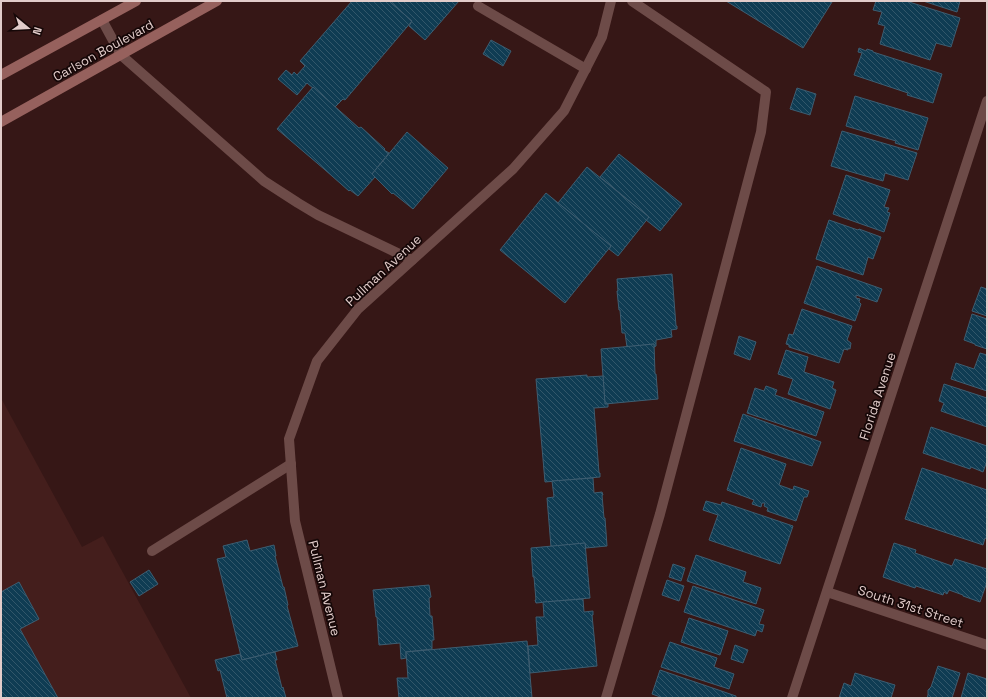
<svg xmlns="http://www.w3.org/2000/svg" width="988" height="699" font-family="'Space Grotesk',sans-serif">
<defs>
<pattern id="building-back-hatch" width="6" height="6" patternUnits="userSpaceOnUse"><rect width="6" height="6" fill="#0f3c53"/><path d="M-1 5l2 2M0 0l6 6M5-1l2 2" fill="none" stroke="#32576a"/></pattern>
</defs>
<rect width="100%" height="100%" fill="#361716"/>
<path fill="#441e1c" d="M1,398L82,547L103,536L191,698H1Z"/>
<g fill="url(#building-back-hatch)" stroke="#3d5d71">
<path d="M352,1H389L412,21L345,100L343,99L335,107L307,83L297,95L278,79L286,70L292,75L294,72L297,75L305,66L300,61Z"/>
<path d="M389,1H459L425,40L409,26L412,21Z"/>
<path d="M726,1H830L832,2L803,48Z"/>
<path d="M876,1H906L960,18L951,47L936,43L930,60L880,44L885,26L878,24L882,12L873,10Z"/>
<path d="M923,1H960L957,12Z"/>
<path d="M491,40L511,51L503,66L483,54Z"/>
<path d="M859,48L866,51L867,49L873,51V52L942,74L933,103L907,95L908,93L854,75L862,53L858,52Z"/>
<path d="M313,87L359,128L361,127L385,149L384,150L389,153L372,174L375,177L358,196L350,190L349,191L324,169L277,129Z"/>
<path d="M797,88L816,94L810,115L790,109Z"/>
<path d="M855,96L928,118L918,150L895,143L896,141L846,126Z"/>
<path d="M842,131L917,153L908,180L885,173L883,181L831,166Z"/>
<path d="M407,132L448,168L413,209L393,193L392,194L372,174Z"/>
<path d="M619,154L682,204L660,231L646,220L649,217L600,177Z"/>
<path d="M587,167L649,217L618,256L609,249L611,246L558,203Z"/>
<path d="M846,175L890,190L884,207L889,208L887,212L890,213L884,232L833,214Z"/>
<path d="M546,193L611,246L565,303L500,250Z"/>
<path d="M829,220L858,230L859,229L881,237L873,259L868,257L863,275L816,259Z"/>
<path d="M817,266L882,289L877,302L856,295V298L860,299L859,302L861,304L855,321L804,303Z"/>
<path d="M672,274L676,326H677V329L671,330L672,337L656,340V346L654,347V344L627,347L625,333H622L620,310H619L617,291H618L617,279Z"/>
<path d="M981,287L987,289V316L972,311Z"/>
<path d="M802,309L852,326L847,340L851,343L850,349L848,348V350L844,349L839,363L789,347V345L786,344L789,334L793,335Z"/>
<path d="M972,314L987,319V349L975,345V344L964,340Z"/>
<path d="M739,336L756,342L750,360L734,354Z"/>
<path d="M654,344L655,374H656L658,399L605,404L601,349Z"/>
<path d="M786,350L808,357L804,372L834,382L832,388L836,390L830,409L788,394L793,379L778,374Z"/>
<path d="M980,353L987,355V391L951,379L956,363L974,369Z"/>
<path d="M587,375V377L603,376L605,404H608V407L594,408L599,473H600V477L545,482L536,379Z"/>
<path d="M944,384L987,398V427L941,411L944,403L939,401Z"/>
<path d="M766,386L777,390L775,395L824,412L816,436L747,413L755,388L764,391Z"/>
<path d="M743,414L821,442L812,466L734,441Z"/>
<path d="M931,427L987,446V461L983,472L971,467L970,469L923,453Z"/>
<path d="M741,448L786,464L779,485L793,490L794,486L809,491L807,497H804L796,521L767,511L768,508L764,506L765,503H762L761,507L752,504L754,500L727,490Z"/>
<path d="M922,468L987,490V539L985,538L983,545L905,519Z"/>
<path d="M593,478L594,493L602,492L603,495H602L604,518H605L607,546L586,548L585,543L551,547L547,498L554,497L552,481Z"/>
<path d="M706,501L721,505L722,502L793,526L780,564L709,540L718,515L703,510Z"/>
<path d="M247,540L250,551L274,545L276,556H275L283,587H284L288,605L287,606L298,646L242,660L217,559L226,557L223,546Z"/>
<path d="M585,543L590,598L536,603L535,600H536L534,577H533L531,548Z"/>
<path d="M894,543L916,550L915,553L952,566L955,559L987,569V582L980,602L963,596V595L949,590L947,594L944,592L943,595L916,586L915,588L883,577Z"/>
<path d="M696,555L746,572L743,582L761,588L756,604L687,581Z"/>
<path d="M673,564L685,568L681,581L669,577Z"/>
<path d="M149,570L158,584L139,596L130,582Z"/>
<path d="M667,580L684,586L679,601L662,595Z"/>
<path d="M19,582L39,619L20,629L58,698H1V592Z"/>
<path d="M429,585L431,597L429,598L430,616H432L434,640H432V649L406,652V658L401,659L400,643L379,645L377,617H376L373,590Z"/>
<path d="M693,586L764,610L759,624L764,625L762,632L757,630L755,636L684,612Z"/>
<path d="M583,599L584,612L593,611V615H592L597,666L530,673L528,646L538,645L536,617H544L543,602Z"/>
<path d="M689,618L728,631L720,655L681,642Z"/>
<path d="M527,641L532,698H399L397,678H408L406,652Z"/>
<path d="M670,642L717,658L714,667L734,674L729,689L661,667Z"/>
<path d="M735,645L748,650L743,663L731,659Z"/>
<path d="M275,652L277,660H275L282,688L283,687L286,698H227L220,670L218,671L215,660L240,654L242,660Z"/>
<path d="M938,666L960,673L952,698H927L928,695V690L931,687Z"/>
<path d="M660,670L736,696V698H663L652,694Z"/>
<path d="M855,673L895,685L891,698H839L844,683L851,686Z"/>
<path d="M968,673L987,679V698H961Z"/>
</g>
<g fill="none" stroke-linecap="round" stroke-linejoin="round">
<g stroke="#6d4b48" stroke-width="10">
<path d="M478,6L586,69"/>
<path d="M102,20L121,55L264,181L298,203L318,215L412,260"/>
<path d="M152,551L291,464"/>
<path d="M606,698L660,514L761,132L766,92L632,1"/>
</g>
<g stroke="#6d4b48" stroke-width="10">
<path d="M827,592L987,645"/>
<path d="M338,698L295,521L289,439L317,361L358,309L513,169L564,111L602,37L611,1"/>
<path d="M792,698L987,101"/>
</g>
<g stroke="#96615d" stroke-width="10">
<path d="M1,75L136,1"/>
<path d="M1,122L217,1"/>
</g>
</g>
<g text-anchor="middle" stroke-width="3.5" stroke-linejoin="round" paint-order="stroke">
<g font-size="13" fill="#e2ccca" stroke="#150707">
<text transform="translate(103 50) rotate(-29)" y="5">Carlson Boulevard</text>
<text transform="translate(383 270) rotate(-43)" y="5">Pullman Avenue</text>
<text transform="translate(877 396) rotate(-72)" y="5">Florida Avenue</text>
<text transform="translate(325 588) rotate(76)" y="5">Pullman Avenue</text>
<text transform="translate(911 606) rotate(18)" y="5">South 31st Street</text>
</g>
</g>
<rect width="988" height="699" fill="none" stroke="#e2ccca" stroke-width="4"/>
<g transform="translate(28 28) rotate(108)" stroke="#150707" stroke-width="3" paint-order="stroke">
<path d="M0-3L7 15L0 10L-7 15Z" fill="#e2ccca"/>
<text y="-6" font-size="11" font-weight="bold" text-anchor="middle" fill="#e2ccca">N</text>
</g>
</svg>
